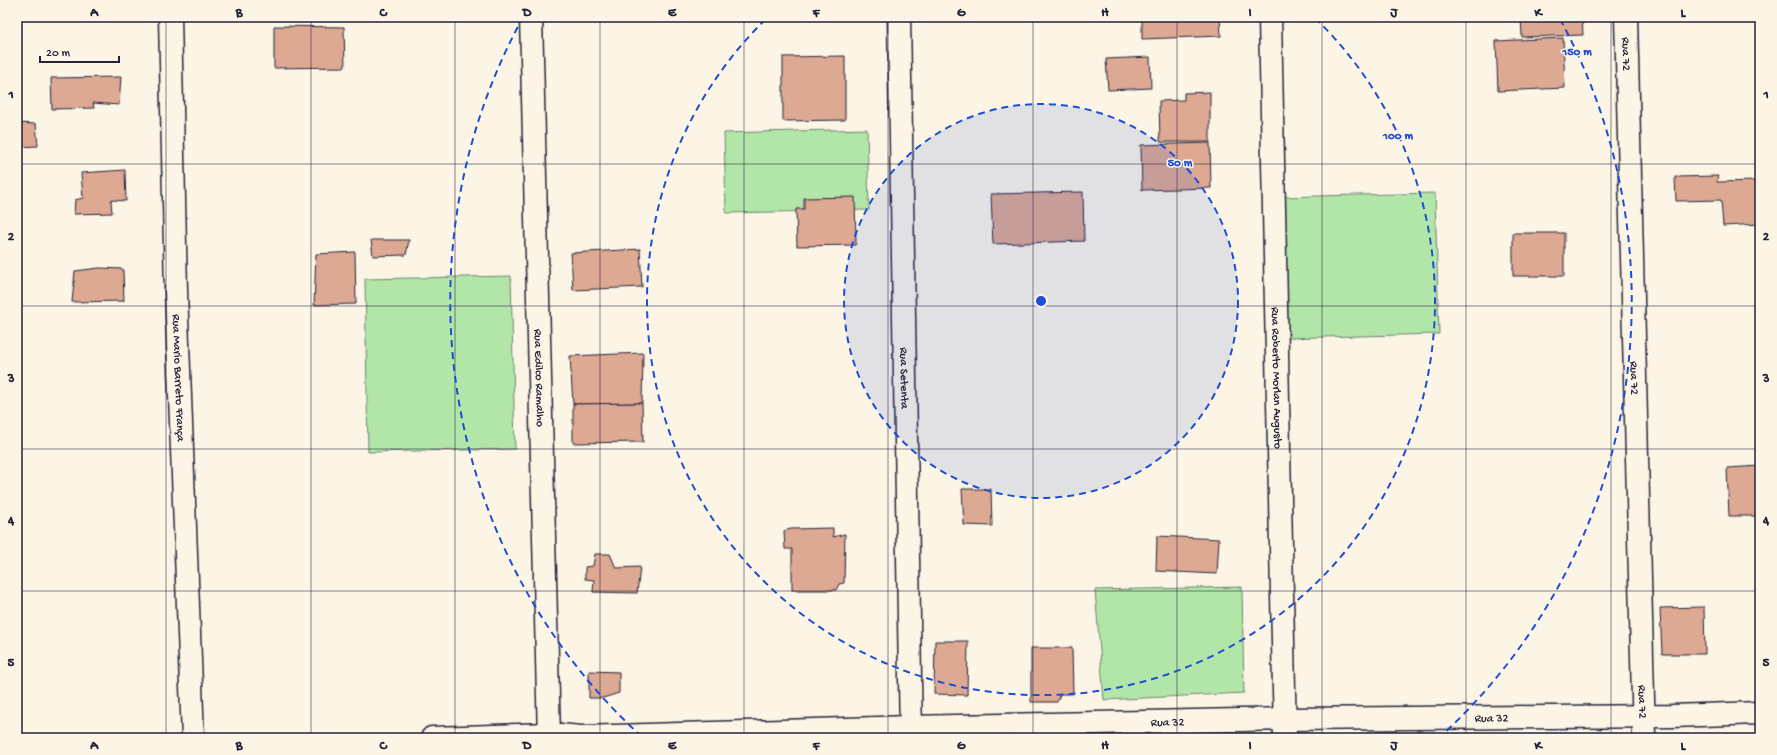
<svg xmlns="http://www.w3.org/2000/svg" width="1777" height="755" font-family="'Gochi Hand',sans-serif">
<rect width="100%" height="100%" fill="#fcf5e5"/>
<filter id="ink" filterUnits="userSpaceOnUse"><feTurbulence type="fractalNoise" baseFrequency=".025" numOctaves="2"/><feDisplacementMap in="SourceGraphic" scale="8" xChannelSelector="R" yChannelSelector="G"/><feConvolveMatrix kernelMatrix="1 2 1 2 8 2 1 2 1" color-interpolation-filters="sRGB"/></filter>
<g filter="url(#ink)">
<g fill="#b2e6a8" stroke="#6a8472">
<path d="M867,129L869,210L726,213L724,133Z"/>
<path d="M1435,193L1439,334L1283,338L1279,197Z"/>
<path d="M511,276L515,449L368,452L365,279Z"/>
<path d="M1242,587L1244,693L1104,700L1095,590Z"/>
</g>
<g fill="#dea992" stroke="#22223b">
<path d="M1142,17H1220L1221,36L1142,39Z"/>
<path d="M1521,17H1582L1583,35L1522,37Z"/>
<path d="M274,26L344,27L345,67L274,68Z"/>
<rect x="17" y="37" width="3" height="37"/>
<path d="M1563,38L1565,88L1498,91L1496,41Z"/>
<path d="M845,56V120L783,121V57Z"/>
<path d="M1150,57L1151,88L1108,90L1106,59Z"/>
<path d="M121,77L119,105L93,103L94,108L52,109L51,78Z"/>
<path d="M1210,92V142H1160L1159,101L1184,100V93Z"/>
<path d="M17,123L36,124L38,146L17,147Z"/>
<path d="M1210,143L1211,188L1142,190L1141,145Z"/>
<path d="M125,170L126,201L111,200L112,213L74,214L75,200L83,198L81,173Z"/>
<path d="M1718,176L1717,182L1760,181V224L1723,226L1721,200L1676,201L1675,177Z"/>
<path d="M1083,192L1084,241L993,244L991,194Z"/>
<path d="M855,197L856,245L797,246L796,209H804V198Z"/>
<rect x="1513" y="233" width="51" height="43"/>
<path d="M371,240H409L406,255L373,256Z"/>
<path d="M640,249L642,287L573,290L571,253Z"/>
<path d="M355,252L356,304L314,305L316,254Z"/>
<path d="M99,268L123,269L124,301L72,302L75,271Z"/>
<path d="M643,353L642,403L573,404L570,356Z"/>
<path d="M642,403L643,442L573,443V404Z"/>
<path d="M1760,466V516H1729L1727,468Z"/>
<path d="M962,489H991L992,526L964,525Z"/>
<path d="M833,528V537L845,534L844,583L839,584L836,590H792V549H785L784,531L791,529Z"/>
<path d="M1157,536L1219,539L1217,574L1156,571Z"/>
<path d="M595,554H610L616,568L640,567L637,593L593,592L594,580L585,579V567L593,566Z"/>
<path d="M1704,607L1705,654H1662L1660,608Z"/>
<path d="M935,641H968L967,695L934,694Z"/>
<path d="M1031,648H1072L1073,694H1060L1057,702H1031Z"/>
<path d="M589,671L619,672V693L603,698H589Z"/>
</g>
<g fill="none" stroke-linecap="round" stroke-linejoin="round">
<defs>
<g id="minor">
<path id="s1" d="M170,17L176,291L193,738"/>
<path id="s2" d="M531,17L549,738"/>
<path id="s3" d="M899,17L911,738"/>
<path id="s4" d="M1270,17L1285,738"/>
<path id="s5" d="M1626,17L1644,738"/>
</g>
<g id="secondary">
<path id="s6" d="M432,738L549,734L581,737L910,727L1285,719L1672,716L1760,713"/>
</g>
</defs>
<use href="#minor" stroke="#22223b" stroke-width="25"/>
<use href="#secondary" stroke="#22223b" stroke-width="25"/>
<use href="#minor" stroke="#fcf5e5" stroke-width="22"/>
<use href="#secondary" stroke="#fcf5e5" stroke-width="22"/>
</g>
</g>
<path fill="none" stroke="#22223b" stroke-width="1" stroke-opacity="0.55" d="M166,17V738M311,17V738M455,17V738M600,17V738M744,17V738M888,17V738M1033,17V738M1177,17V738M1322,17V738M1466,17V738M1611,17V738M17,164H1760M17,306H1760M17,449H1760M17,591H1760"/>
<circle cx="1041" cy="301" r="197" fill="#1d4ed8" fill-opacity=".12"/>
<g fill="none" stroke="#1d4ed8" stroke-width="2" stroke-dasharray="7 5">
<circle cx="1041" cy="301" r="197"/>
<path d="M1315 18A394 394 0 1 1 767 18"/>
<path d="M642 737A591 591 0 0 1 522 19M1560 19A591 591 0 0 1 1440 737"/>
</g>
<g text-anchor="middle" stroke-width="3" stroke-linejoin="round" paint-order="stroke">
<g font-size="12" fill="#22223b" stroke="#fcf5e5">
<text dy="4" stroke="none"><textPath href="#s5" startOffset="37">Rua 72</textPath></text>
<text dy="4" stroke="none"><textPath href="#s4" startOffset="361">Rua Roberto Morlan Augusto</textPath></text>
<text dy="4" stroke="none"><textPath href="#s5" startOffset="361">Rua 72</textPath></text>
<text dy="4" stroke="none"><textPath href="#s1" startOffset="361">Rua Mario Barreto França</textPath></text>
<text dy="4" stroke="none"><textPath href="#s2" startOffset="361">Rua Edilco Ramalho</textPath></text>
<text dy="4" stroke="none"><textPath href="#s3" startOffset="361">Rua Setenta</textPath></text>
<text dy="4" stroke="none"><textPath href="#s5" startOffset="685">Rua 72</textPath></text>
<text dy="4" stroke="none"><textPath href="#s6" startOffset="1060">Rua 32</textPath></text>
<text dy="4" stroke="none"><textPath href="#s6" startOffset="736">Rua 32</textPath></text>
</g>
</g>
<circle cx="1041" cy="301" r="6" fill="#1d4ed8" stroke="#fcf5e5" stroke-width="2"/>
<g font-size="12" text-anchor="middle" font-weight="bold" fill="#1d4ed8" stroke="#fcf5e5" stroke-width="3" stroke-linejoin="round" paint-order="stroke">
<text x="1577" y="55">150 m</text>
<text x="1398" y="139">100 m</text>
<text x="1180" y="166">50 m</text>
</g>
<rect width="1777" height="755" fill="none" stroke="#fcf5e5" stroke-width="44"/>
<path d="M40 56v6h79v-6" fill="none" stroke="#22223b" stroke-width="2"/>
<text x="46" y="56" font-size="12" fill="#22223b" stroke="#fcf5e5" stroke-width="3" paint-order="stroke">20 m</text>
<rect x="22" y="22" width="1733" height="711" fill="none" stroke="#22223b" stroke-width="1.5"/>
<g font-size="13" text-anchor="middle" font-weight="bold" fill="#22223b">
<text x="94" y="16">A</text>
<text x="239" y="16">B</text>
<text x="383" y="16">C</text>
<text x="527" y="16">D</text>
<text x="672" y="16">E</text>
<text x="816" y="16">F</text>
<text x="961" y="16">G</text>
<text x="1105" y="16">H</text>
<text x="1250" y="16">I</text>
<text x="1394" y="16">J</text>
<text x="1538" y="16">K</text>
<text x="1683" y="16">L</text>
<text x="11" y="98">1</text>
<text x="1766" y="98">1</text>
<text x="11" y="240">2</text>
<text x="1766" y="240">2</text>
<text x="11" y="382">3</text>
<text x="1766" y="382">3</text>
<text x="11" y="524">4</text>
<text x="1766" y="524">4</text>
<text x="11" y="666">5</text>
<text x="1766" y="666">5</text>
<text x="94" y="749">A</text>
<text x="239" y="749">B</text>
<text x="383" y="749">C</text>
<text x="527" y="749">D</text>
<text x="672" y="749">E</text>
<text x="816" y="749">F</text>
<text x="961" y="749">G</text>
<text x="1105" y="749">H</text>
<text x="1250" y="749">I</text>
<text x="1394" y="749">J</text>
<text x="1538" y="749">K</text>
<text x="1683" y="749">L</text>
</g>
</svg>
